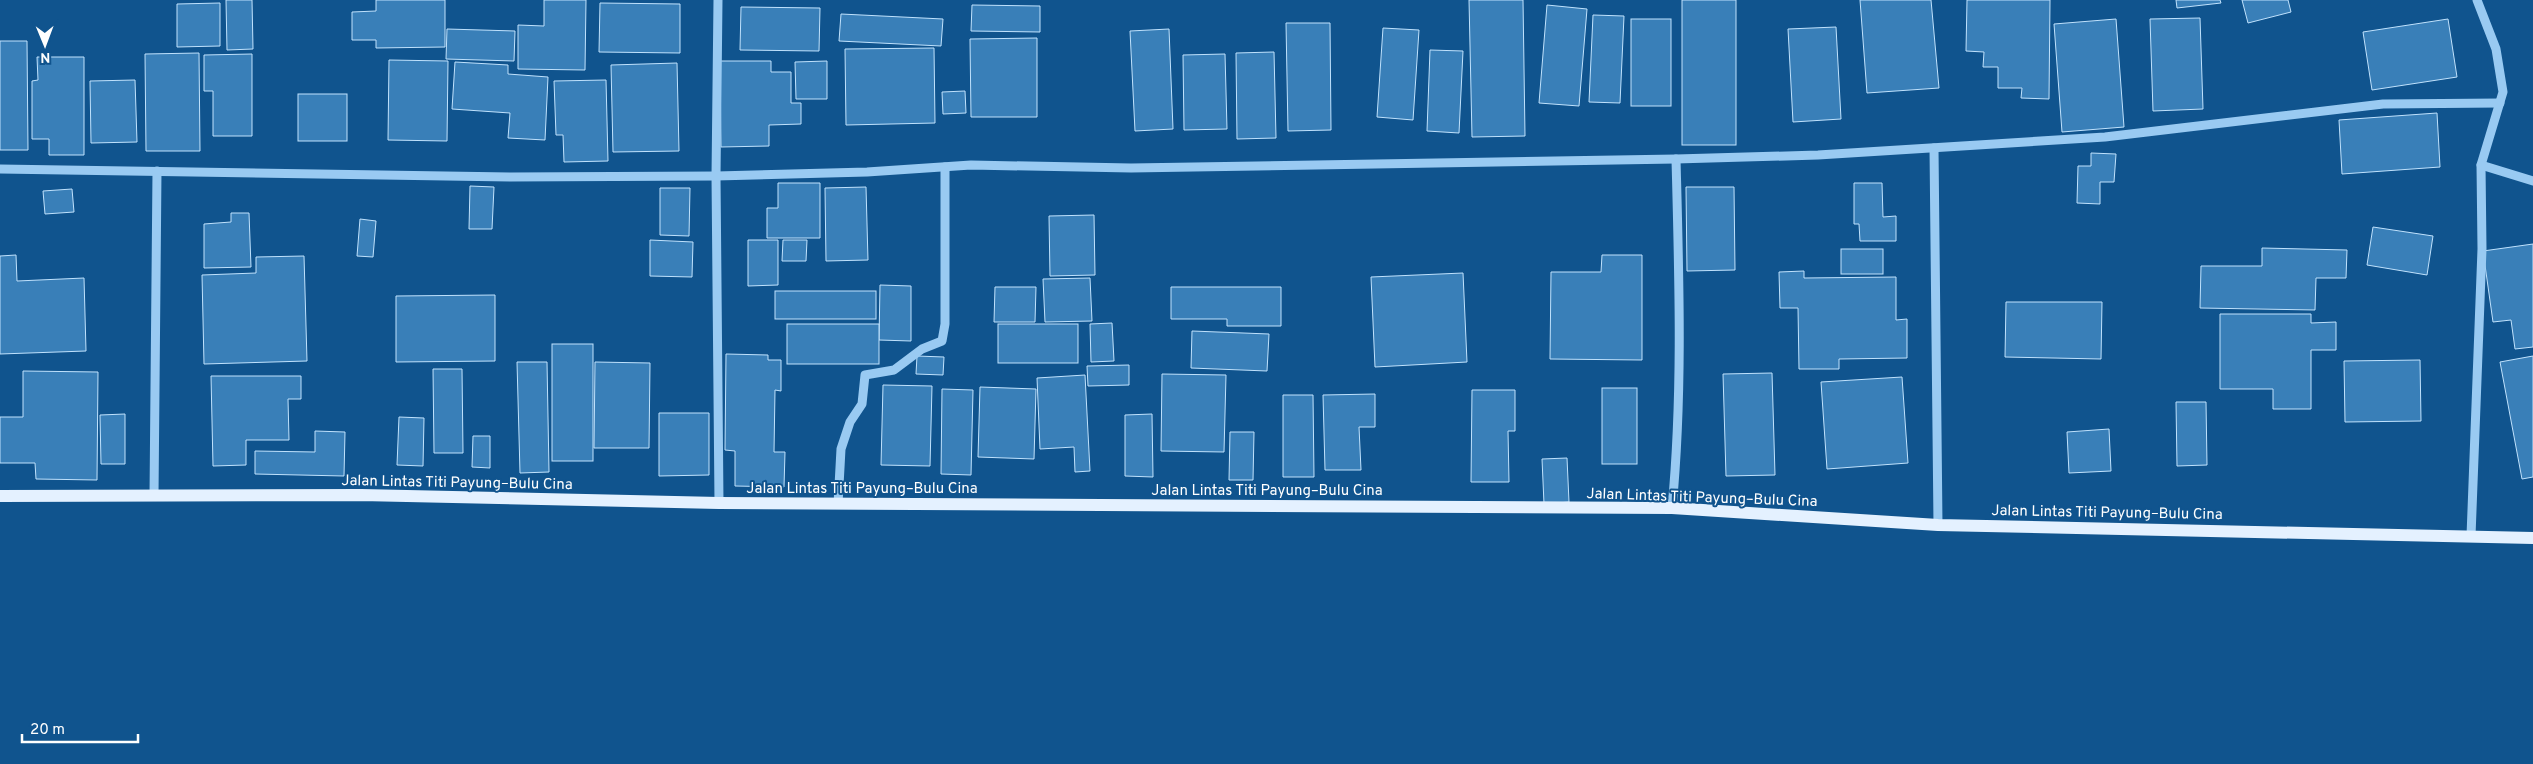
<svg xmlns="http://www.w3.org/2000/svg" width="2533" height="764" font-family="Overpass,sans-serif">
<rect width="100%" height="100%" fill="#10548e"/>
<g fill="#397fb8" stroke="#c0e2fd">
<path d="M226,0H252L253,49L227,50Z"/>
<path d="M376,0H445V47L376,48V40H352V12L376,11Z"/>
<path d="M544,0H586L585,70L518,69V25L544,26Z"/>
<path d="M1469,0H1523L1525,136L1472,137Z"/>
<rect x="1682" y="0" width="54" height="145"/>
<path d="M1860,0H1931L1939,88L1867,93Z"/>
<path d="M1967,0H2050L2049,99L2021,98L2022,88H1998V67H1983L1984,52L1966,51Z"/>
<path d="M2176,0H2220L2221,3L2177,8Z"/>
<path d="M2242,0H2288L2291,12L2248,23Z"/>
<path d="M220,3V46L177,47V4Z"/>
<path d="M600,3L680,4V53L599,52Z"/>
<path d="M972,5L1040,6V32L971,31Z"/>
<path d="M1547,5L1587,9L1579,106L1539,103Z"/>
<path d="M741,7L820,8L819,51L740,50Z"/>
<path d="M841,14L943,19L941,46L839,41Z"/>
<path d="M1593,15L1624,16L1620,103L1589,102Z"/>
<path d="M2200,18L2203,109L2153,111L2150,19Z"/>
<rect x="1631" y="19" width="40" height="87"/>
<path d="M2116,19L2124,127L2062,132L2054,24Z"/>
<path d="M2448,19L2457,77L2372,90L2363,32Z"/>
<path d="M1286,23H1330L1331,130L1288,131Z"/>
<path d="M1836,27L1841,119L1793,122L1788,29Z"/>
<path d="M1383,28L1419,30L1413,120L1377,117Z"/>
<path d="M447,29L515,31L514,61L446,59Z"/>
<path d="M1169,29L1173,129L1135,131L1130,31Z"/>
<path d="M1037,38V117H971L970,39Z"/>
<path d="M0,41H27L28,150H0Z"/>
<path d="M934,48L935,123L846,125L845,49Z"/>
<path d="M1430,50L1463,51L1459,133L1427,131Z"/>
<path d="M1274,52L1276,138L1237,139L1236,53Z"/>
<path d="M199,53L200,151H146L145,54Z"/>
<path d="M252,54V136H213V91H204V55Z"/>
<path d="M1225,54L1227,129L1184,130L1183,55Z"/>
<path d="M37,57H84V155H49V139H32V81L38,80Z"/>
<path d="M389,60L448,61L447,141L388,140Z"/>
<path d="M720,61H771V72H791V103H801V124L769,125V146L721,147Z"/>
<path d="M827,61V99H796L795,62Z"/>
<path d="M455,62L508,65V74L548,77L545,140L508,138L510,113L452,109Z"/>
<path d="M677,63L679,151L613,152L611,65Z"/>
<path d="M135,80L137,142L91,143L90,81Z"/>
<path d="M606,80L608,161L564,162L563,135H556L554,81Z"/>
<path d="M965,91L966,113L943,114L942,92Z"/>
<rect x="298" y="94" width="49" height="47"/>
<path d="M2437,113L2440,167L2342,174L2339,120Z"/>
<path d="M2091,153L2116,154L2114,182H2100V204L2077,203L2078,166H2091Z"/>
<path d="M778,183H820V238H767V208H778Z"/>
<path d="M1854,183H1882L1883,217L1896,216V241H1860L1859,224H1854Z"/>
<path d="M470,186L494,187L492,229H469Z"/>
<path d="M866,187L868,260L826,261L825,188Z"/>
<path d="M1686,187H1734L1735,270L1687,271Z"/>
<path d="M660,188H690L689,236L660,235Z"/>
<path d="M72,189L74,212L45,214L43,191Z"/>
<path d="M231,213H249L251,267L204,268V224L231,222Z"/>
<path d="M1094,215L1095,275L1050,276L1049,216Z"/>
<path d="M360,219L376,221L373,257L357,256Z"/>
<path d="M2373,227L2433,236L2427,275L2367,265Z"/>
<path d="M650,240L693,242L692,277L650,276Z"/>
<path d="M748,240H778V285L748,286Z"/>
<path d="M783,240H807L806,261H782Z"/>
<path d="M2533,244V347L2515,349L2511,320L2493,322L2483,251Z"/>
<path d="M2262,248L2347,250L2346,278H2316L2315,310L2200,308L2201,266H2262Z"/>
<rect x="1841" y="249" width="42" height="25"/>
<path d="M16,255L17,281L84,278L86,351L0,354V256Z"/>
<path d="M1602,255H1642V360L1550,359L1551,272H1601Z"/>
<path d="M304,256L307,361L204,364L202,275L256,273V257Z"/>
<path d="M1804,271V278L1896,277V320L1907,319V358L1839,359V369H1799L1798,308H1780L1779,272Z"/>
<path d="M1463,273L1467,362L1375,367L1371,277Z"/>
<path d="M1090,278L1092,321L1045,322L1043,279Z"/>
<path d="M880,285L911,286V341L879,340Z"/>
<path d="M995,287H1036L1035,322H994Z"/>
<path d="M1171,287H1281V326H1227V319H1171Z"/>
<rect x="775" y="291" width="101" height="28"/>
<path d="M495,295V361L396,362V296Z"/>
<path d="M2006,302H2102L2101,359L2005,357Z"/>
<path d="M2220,314H2311V323L2336,322V350H2311V409H2273V389H2220Z"/>
<path d="M1112,323L1114,361L1091,362L1090,324Z"/>
<rect x="787" y="324" width="92" height="40"/>
<rect x="998" y="324" width="80" height="39"/>
<path d="M1192,331L1269,334L1267,371L1191,368Z"/>
<rect x="552" y="344" width="41" height="117"/>
<path d="M726,354L768,355V360H781V391L775,390L774,452H785L784,487L735,486V451L725,450Z"/>
<path d="M917,356L944,357L943,375L916,374Z"/>
<path d="M2533,356V477L2522,479L2500,362Z"/>
<path d="M2420,360L2421,421L2345,422L2344,361Z"/>
<path d="M517,362H547L549,472L520,473Z"/>
<path d="M595,362L650,363L649,448H594Z"/>
<path d="M1129,365V385L1088,386L1087,366Z"/>
<path d="M433,369H462L463,453H434Z"/>
<path d="M23,371L98,372L97,480L36,479L35,463H0V417H23Z"/>
<path d="M1772,373L1775,475L1726,476L1723,374Z"/>
<path d="M1162,374L1226,375L1224,452L1161,451Z"/>
<path d="M1085,375L1090,471L1075,472L1074,447L1040,449L1037,378Z"/>
<path d="M211,376H301V399H288L289,440H246V465L213,466Z"/>
<path d="M1902,377L1908,463L1827,469L1821,382Z"/>
<path d="M883,385L932,386L930,466L881,465Z"/>
<path d="M980,387L1036,389L1034,459L978,457Z"/>
<rect x="1602" y="388" width="35" height="76"/>
<path d="M942,389L973,390L971,475L941,474Z"/>
<path d="M1472,390H1515V431H1508L1509,482H1471Z"/>
<path d="M1375,394V427H1359L1361,470H1325L1323,395Z"/>
<path d="M1283,395H1313L1314,477H1283Z"/>
<path d="M2176,402H2206L2207,465L2177,466Z"/>
<path d="M659,413H709V475L659,476Z"/>
<path d="M125,414V464H101L100,415Z"/>
<path d="M1152,414L1153,477L1125,476V415Z"/>
<path d="M399,417L424,418L423,466L397,465Z"/>
<path d="M2109,429L2111,471L2069,473L2067,432Z"/>
<path d="M315,431L345,432L344,476L255,474V451L315,452Z"/>
<path d="M1230,432H1254L1253,480H1229Z"/>
<path d="M473,436H490V468L472,467Z"/>
<path d="M1567,458L1569,502L1544,504L1542,459Z"/>
</g>
<g fill="none" stroke-linecap="round" stroke-linejoin="round">
<g stroke="#99caf2" stroke-width="9">
<path d="M718,0L716,176L719,503"/>
<path d="M1934,148L1938,525"/>
<path d="M2481,165L2533,181"/>
<path d="M0,169L510,177L716,176L867,172L971,165L1131,168L1676,159L1818,155L2105,137L2383,104L2500,103"/>
<path d="M154,496L157,171"/>
<path d="M838,504L841,449L850,422L862,404L865,375L894,370L922,349L942,341L945,324V167"/>
<path d="M1672,508C1683,392 1679,276 1676,159"/>
<path d="M2471,536L2482,249L2481,165L2503,92L2496,49L2477,0"/>
</g>
<path stroke="#e4f1ff" stroke-width="12" d="M0,496L361,495L719,503L1672,508L1938,525L2533,538"/>
</g>
<g text-anchor="middle" stroke-width="4" stroke-linejoin="round" paint-order="stroke">
<g font-size="15" fill="#fff" stroke="#10548e">
<text transform="translate(457 482) rotate(1)" y="5">Jalan Lintas Titi Payung–Bulu Cina</text>
<text x="862" y="493">Jalan Lintas Titi Payung–Bulu Cina</text>
<text x="1267" y="495">Jalan Lintas Titi Payung–Bulu Cina</text>
<text transform="translate(1702 497) rotate(2)" y="5">Jalan Lintas Titi Payung–Bulu Cina</text>
<text transform="translate(2107 512) rotate(1)" y="5">Jalan Lintas Titi Payung–Bulu Cina</text>
</g>
</g>
<g transform="translate(45 45) rotate(179)" stroke="#10548e" stroke-width="4" paint-order="stroke">
<path d="M0-4L9 19L0 12L-9 19Z" fill="#ffffff"/>
<text y="-8" font-size="14" font-weight="bold" text-anchor="middle" fill="#ffffff">N</text>
</g>
<path d="M22 734v8h116v-8" fill="none" stroke="#ffffff" stroke-width="2.5"/>
<text x="30" y="734" font-size="15" fill="#ffffff" stroke="#10548e" stroke-width="4" paint-order="stroke">20 m</text>
</svg>
